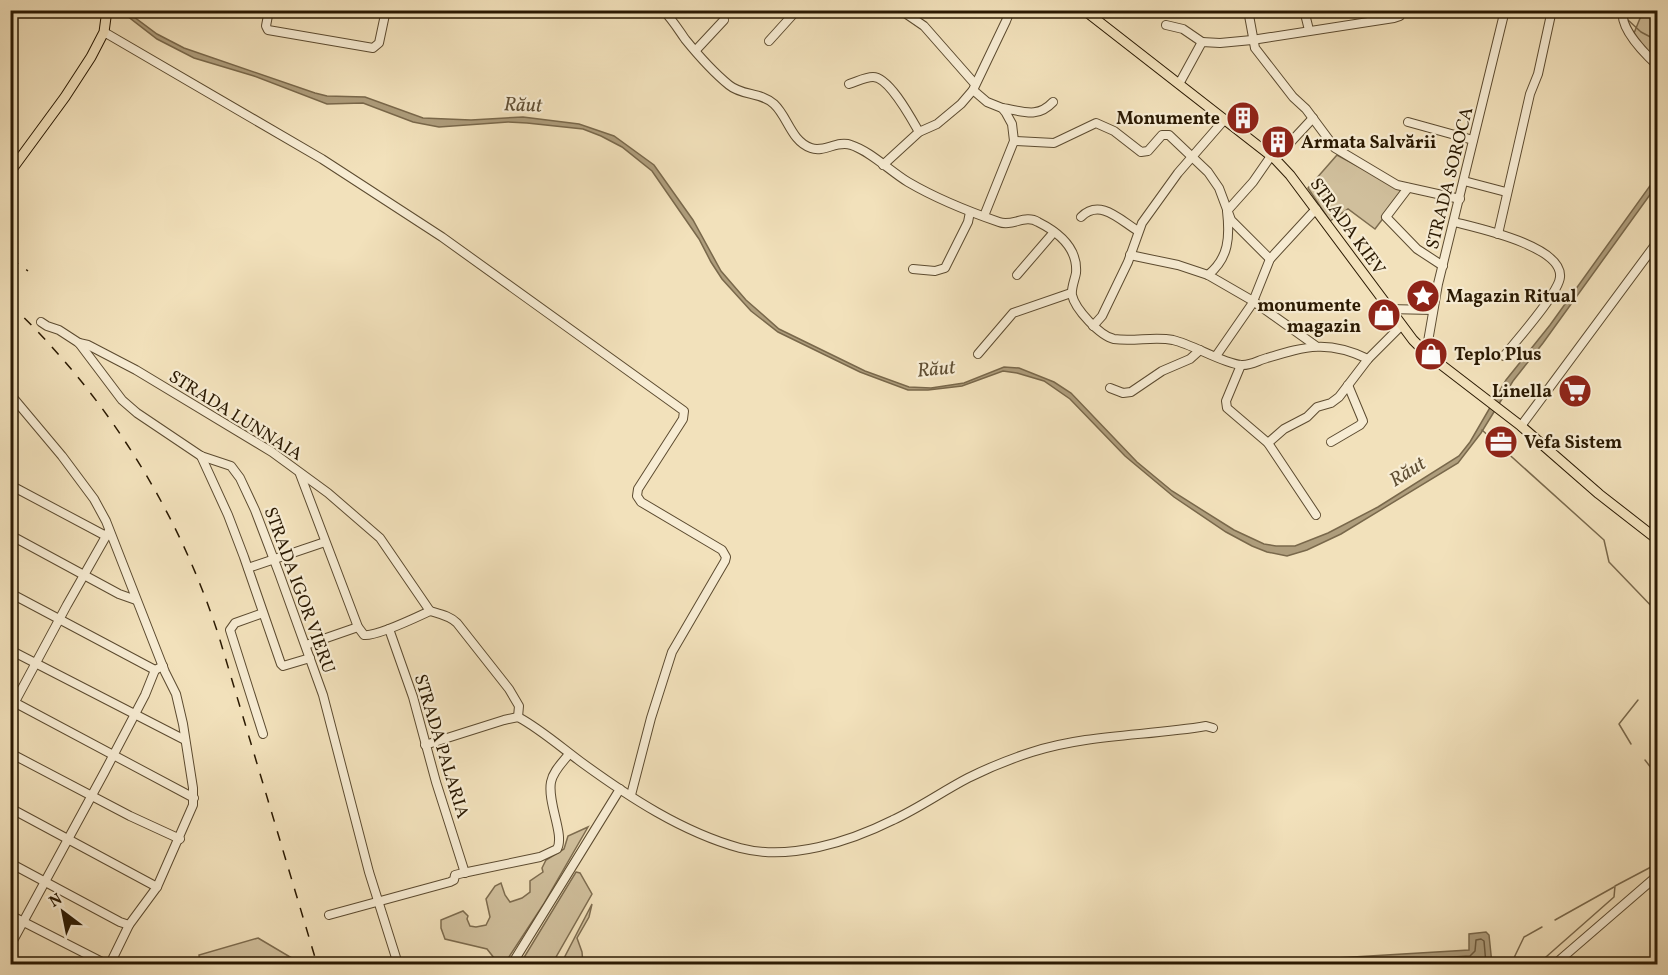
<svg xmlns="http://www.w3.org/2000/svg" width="1668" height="975" font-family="Vollkorn,serif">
<rect width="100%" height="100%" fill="#f2e1bb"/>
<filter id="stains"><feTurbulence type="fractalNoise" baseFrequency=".00333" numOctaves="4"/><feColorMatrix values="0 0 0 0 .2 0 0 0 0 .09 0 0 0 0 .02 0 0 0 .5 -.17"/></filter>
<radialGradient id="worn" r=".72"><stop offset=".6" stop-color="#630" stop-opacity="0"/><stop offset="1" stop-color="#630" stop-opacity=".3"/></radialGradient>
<g fill="#d0bf9c" stroke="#7d6c4f" stroke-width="1.5">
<path d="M1643,11H1657V64L1632,38Z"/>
<path d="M1337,155L1404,191L1375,229L1348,209L1330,221L1308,188Z"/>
<path d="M588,827L543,905L505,963H498L487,949L445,939L441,928V920L463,911L468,916L467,919L470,926L476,927L486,925L490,917L486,899L495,886L501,883L505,895L510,902L522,898L530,892V881L543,872L542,868L546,860L564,849L568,836Z"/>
<path d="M576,872L580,873L592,894L552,964H520Z"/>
<path d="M592,904L589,917L577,938L582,952L583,964H561Z"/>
<path d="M258,938L302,964H200L199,955Z"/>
</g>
<g fill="#ae9d7c" stroke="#79684b" stroke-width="1.5">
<path d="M112,11H126L157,34L184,48L315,93L327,96L365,97L423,118L471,120L523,117L579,124L614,136L654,165L693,220L721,271L746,300L779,329L865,371L909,387L931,388L964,383L1004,367L1019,368L1054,382L1071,393L1137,462L1172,491L1234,530L1264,544L1276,546H1295L1328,533L1378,507L1459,456L1470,442L1506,380L1550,325L1657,176V185L1543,343L1513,381L1481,433L1458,463L1341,534L1307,550L1287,556L1267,552L1252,546L1226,532L1174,497L1125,456L1070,399L1044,381L1017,373L1003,371L962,386L928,390H908L860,372L778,332L751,311L722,279L711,262L699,239L652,171L622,147L601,136L583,129L527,123L508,122L439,127L413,122L363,103L327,104L254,76L194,58L157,39L127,16Z"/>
<path d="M1486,932L1489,935L1492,964H1239L1469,950V934Z"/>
</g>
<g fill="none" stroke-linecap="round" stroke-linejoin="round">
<path stroke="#6c5b3f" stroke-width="1.5" d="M1331,964L1470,956L1475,951L1476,940L1481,939L1484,941L1486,964"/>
<g stroke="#79684b" stroke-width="1.5">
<path d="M1628,20L1641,32L1658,41"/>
<path d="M1482,430L1604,540L1609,562L1658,613"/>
<path d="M1656,677L1658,674"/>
<path d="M1631,744L1619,724L1638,700"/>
<path d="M1645,760L1658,777"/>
<path d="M1555,920L1614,887"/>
<path d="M1511,964L1524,937L1542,927"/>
<path d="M1538,964L1614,897L1615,886L1651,867L1658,856"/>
</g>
<defs>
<g id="minor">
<path d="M269,10L266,26L268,30L373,48L379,43L386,10"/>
<path d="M663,10C672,19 678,29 685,39C698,55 713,72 729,85C742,96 761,92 774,104C788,117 791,141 811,148C824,153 837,140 851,145C870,151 890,171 908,182C937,199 967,211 999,222C1012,227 1025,214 1038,222C1058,232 1078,248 1076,273C1075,279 1071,288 1072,295C1075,309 1100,336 1114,339C1134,342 1154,336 1173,340C1194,345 1222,363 1241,365C1250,366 1259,360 1267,358C1307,346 1328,340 1368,359"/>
<path d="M884,10L905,13L924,26L975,84"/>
<path d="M1248,10L1255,48L1293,97L1306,109L1335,148L1397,185L1460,199"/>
<path d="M1304,10L1309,30"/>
<path d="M1623,10C1619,28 1645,54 1658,66"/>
<path d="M1166,25L1183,29L1202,42"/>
<path d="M104,32L322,159L442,237L684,411L683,419L638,489L637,496L641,502L722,550L726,557L725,561L672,652L651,718L631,795"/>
<path d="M769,41L797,10"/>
<path d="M696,50L724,20"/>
<path d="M849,84C856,82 865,77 873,77C889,77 911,118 919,132"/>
<path d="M1179,84L1202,42L1220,43L1252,40L1394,18L1400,16L1402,10"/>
<path d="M973,90L987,102L1002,108L1006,113L1012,124L1014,141L984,216"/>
<path d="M1002,108C1023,111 1037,119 1053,102"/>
<path d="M1408,122L1473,140"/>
<path d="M1014,141L1054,143L1096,123L1114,131L1141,152L1148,151L1162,135H1169L1208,172L1219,188L1231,220L1270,259"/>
<path d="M1275,159L1313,118"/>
<path d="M883,165L919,132L937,124L961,104L973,90L1006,21L1008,16L1006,10"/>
<path d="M1464,181L1506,192"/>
<path d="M1408,188L1386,217L1417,249L1443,266"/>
<path d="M1081,217C1100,198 1120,220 1138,231"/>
<path d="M1454,222C1477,228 1563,246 1560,277C1559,293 1516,341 1504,356"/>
<path d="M1498,234L1530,94L1538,74L1552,10"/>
<path d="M1130,255L1178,265L1208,275L1253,301L1316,346"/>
<path d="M913,269L935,271L945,268L968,222L970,212"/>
<path d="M1017,275L1054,232"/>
<path d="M1208,275C1229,258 1230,237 1227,211L1253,182L1271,156"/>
<path d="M1388,309L1433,310"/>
<path d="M41,322L47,326L59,330L79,343L122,400L137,413L201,456L231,466L240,478L255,510L279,573L323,695L369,872L398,964"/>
<path d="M1093,326L1102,316L1128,262L1142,223L1178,173L1225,119"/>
<path d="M79,343L88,345L136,370L272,452L328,493L380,538L430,611C440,614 450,616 457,623L509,689L519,706L518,717"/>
<path d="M1426,353L1438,284L1505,10"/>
<path d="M978,354L1013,313L1071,293"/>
<path d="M1216,356L1252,304L1270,259L1316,209"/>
<path d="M1241,365L1226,401L1227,408L1268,443L1316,515"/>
<path d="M1110,388L1123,393L1131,392L1162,371L1190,359L1200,350"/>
<path d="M10,394L62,456L94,499L106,521L165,672L176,694L183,724L193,788V805L157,887L129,925L110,964"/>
<path d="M10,413L15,401"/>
<path d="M1521,426L1658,241"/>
<path d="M1331,442L1360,425L1363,421L1348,385"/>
<path d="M1268,443L1284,429L1307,417L1317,407L1331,403L1339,397L1368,359L1401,326"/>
<path d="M201,456L228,515L244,557L281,664L283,666L310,658"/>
<path d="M300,474L358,627L364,635C376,637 417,617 430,611"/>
<path d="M10,485L106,536"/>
<path d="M10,535L119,594L136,600"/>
<path d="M248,568L325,542"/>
<path d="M10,593L155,670"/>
<path d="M263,613L235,623L230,630L263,734"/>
<path d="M389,629L413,697L436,782L465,873"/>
<path d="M306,645L358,627"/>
<path d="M10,650L185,740"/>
<path d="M10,700L194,798"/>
<path d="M10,711L67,605L109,531"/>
<path d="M425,745L504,720L518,717C539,728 562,748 581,762C629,797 682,832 740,848C789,861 849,842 893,820C919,808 943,791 968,778C988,768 1010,759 1032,752C1088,734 1148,736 1206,726L1213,728"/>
<path d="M10,753L130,816L180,839"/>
<path d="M10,808L157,887"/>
<path d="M10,863L120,922L129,925"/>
<path d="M10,915L106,964"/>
<path d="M329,915L450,882L454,880L455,875L463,873L540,857L557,849C565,835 547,803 551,782C553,771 563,762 569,754"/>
<path d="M10,946L104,773L145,695L155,670L163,666"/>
<path d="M512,964L620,789"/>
<path d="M1555,964L1658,875"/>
</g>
<g id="major">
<path d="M1084,10L1275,159L1290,175L1413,340L1426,353L1521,426L1599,494L1658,540"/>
<path d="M10,172L65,97L91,57L104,32L107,10"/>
</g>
</defs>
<use href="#minor" stroke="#5c4b30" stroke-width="10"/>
<use href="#major" stroke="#2a1902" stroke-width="11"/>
<use href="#minor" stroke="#f7ecd3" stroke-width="8"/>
<use href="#major" stroke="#f2e1bb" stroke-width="9"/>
<g stroke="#2a1902" stroke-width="1.5" stroke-dasharray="10 10" stroke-linecap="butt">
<path d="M10,258L28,271"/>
<path d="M10,304C107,396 180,513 220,640L317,964"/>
</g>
</g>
<defs>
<symbol id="building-disc" viewBox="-11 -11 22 22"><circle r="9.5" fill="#8f2418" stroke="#f7ecd3"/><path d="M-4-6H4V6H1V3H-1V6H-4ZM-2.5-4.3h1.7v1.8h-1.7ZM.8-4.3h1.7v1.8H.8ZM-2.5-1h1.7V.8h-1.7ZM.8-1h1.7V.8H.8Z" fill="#fff"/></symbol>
<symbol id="sight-disc" viewBox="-11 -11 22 22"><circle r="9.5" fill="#8f2418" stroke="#f7ecd3"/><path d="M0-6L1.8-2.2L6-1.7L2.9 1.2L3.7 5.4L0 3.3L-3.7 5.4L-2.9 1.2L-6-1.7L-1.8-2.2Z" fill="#fff"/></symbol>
<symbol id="shop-disc" viewBox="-11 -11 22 22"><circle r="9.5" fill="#8f2418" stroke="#f7ecd3"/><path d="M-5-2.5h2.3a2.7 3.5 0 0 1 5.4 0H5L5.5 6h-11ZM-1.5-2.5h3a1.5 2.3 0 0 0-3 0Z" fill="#fff"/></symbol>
<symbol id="supermarket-disc" viewBox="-11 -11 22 22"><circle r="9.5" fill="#8f2418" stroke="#f7ecd3"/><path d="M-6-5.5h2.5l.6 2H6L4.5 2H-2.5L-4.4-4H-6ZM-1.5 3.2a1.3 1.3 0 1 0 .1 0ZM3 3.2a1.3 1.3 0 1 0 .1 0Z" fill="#fff"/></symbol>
<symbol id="office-disc" viewBox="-11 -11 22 22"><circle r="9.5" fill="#8f2418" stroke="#f7ecd3"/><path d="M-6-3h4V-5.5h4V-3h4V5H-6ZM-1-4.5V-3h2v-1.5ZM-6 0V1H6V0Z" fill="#fff"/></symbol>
</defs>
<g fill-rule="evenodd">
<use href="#building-disc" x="1224" y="99" width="38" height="38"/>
<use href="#building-disc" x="1259" y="123" width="38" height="38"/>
<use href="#sight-disc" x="1404" y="277" width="38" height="38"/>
<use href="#shop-disc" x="1365" y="296" width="38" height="38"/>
<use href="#shop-disc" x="1412" y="335" width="38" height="38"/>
<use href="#supermarket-disc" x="1556" y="372" width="38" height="38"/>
<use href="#office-disc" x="1482" y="423" width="38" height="38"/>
</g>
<g text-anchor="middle" stroke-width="4.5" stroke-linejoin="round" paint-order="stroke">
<g font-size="18" font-weight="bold" fill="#2a1902" stroke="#f7ecd3" text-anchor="start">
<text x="1220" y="124" text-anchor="end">Monumente</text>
<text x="1301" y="148">Armata Salvării</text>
<text x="1446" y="302">Magazin Ritual</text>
<text x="1361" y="311" text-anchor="end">monumente<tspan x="1361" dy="21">magazin</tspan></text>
<text x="1454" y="360">Teplo Plus</text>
<text x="1552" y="397" text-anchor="end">Linella</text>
<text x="1524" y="448">Vefa Sistem</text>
</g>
<g font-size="18" fill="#2a1902" stroke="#f7ecd3">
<text transform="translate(1449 178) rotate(-76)" y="6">STRADA SOROCA</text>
<text transform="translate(1348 226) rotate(54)" y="6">STRADA KIEV</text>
<text transform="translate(236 415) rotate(32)" y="6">STRADA LUNNAIA</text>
<text transform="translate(300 590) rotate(70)" y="6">STRADA IGOR VIERU</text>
<text transform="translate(442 746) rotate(73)" y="6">STRADA PALARIA</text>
</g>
<g font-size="20" font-style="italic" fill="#5f4e33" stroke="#f7ecd3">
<text transform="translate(523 104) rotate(2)" y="7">Răut</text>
<text transform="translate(936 368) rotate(-5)" y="7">Răut</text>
<text transform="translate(1407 471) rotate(-32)" y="7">Răut</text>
</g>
</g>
<rect width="1668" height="975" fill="none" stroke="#f2e1bb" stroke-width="36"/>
<rect x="12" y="12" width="1644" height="951" fill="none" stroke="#2a1902" stroke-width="3"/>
<rect x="18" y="18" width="1632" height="939" fill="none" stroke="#2a1902" stroke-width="1.5"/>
<g transform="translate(63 912) rotate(328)" stroke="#f7ecd3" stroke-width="4.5" paint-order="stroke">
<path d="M0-4.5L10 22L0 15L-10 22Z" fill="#2a1902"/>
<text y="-9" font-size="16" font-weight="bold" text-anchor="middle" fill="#2a1902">N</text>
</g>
<rect width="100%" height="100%" filter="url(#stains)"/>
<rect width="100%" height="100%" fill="url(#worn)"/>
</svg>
